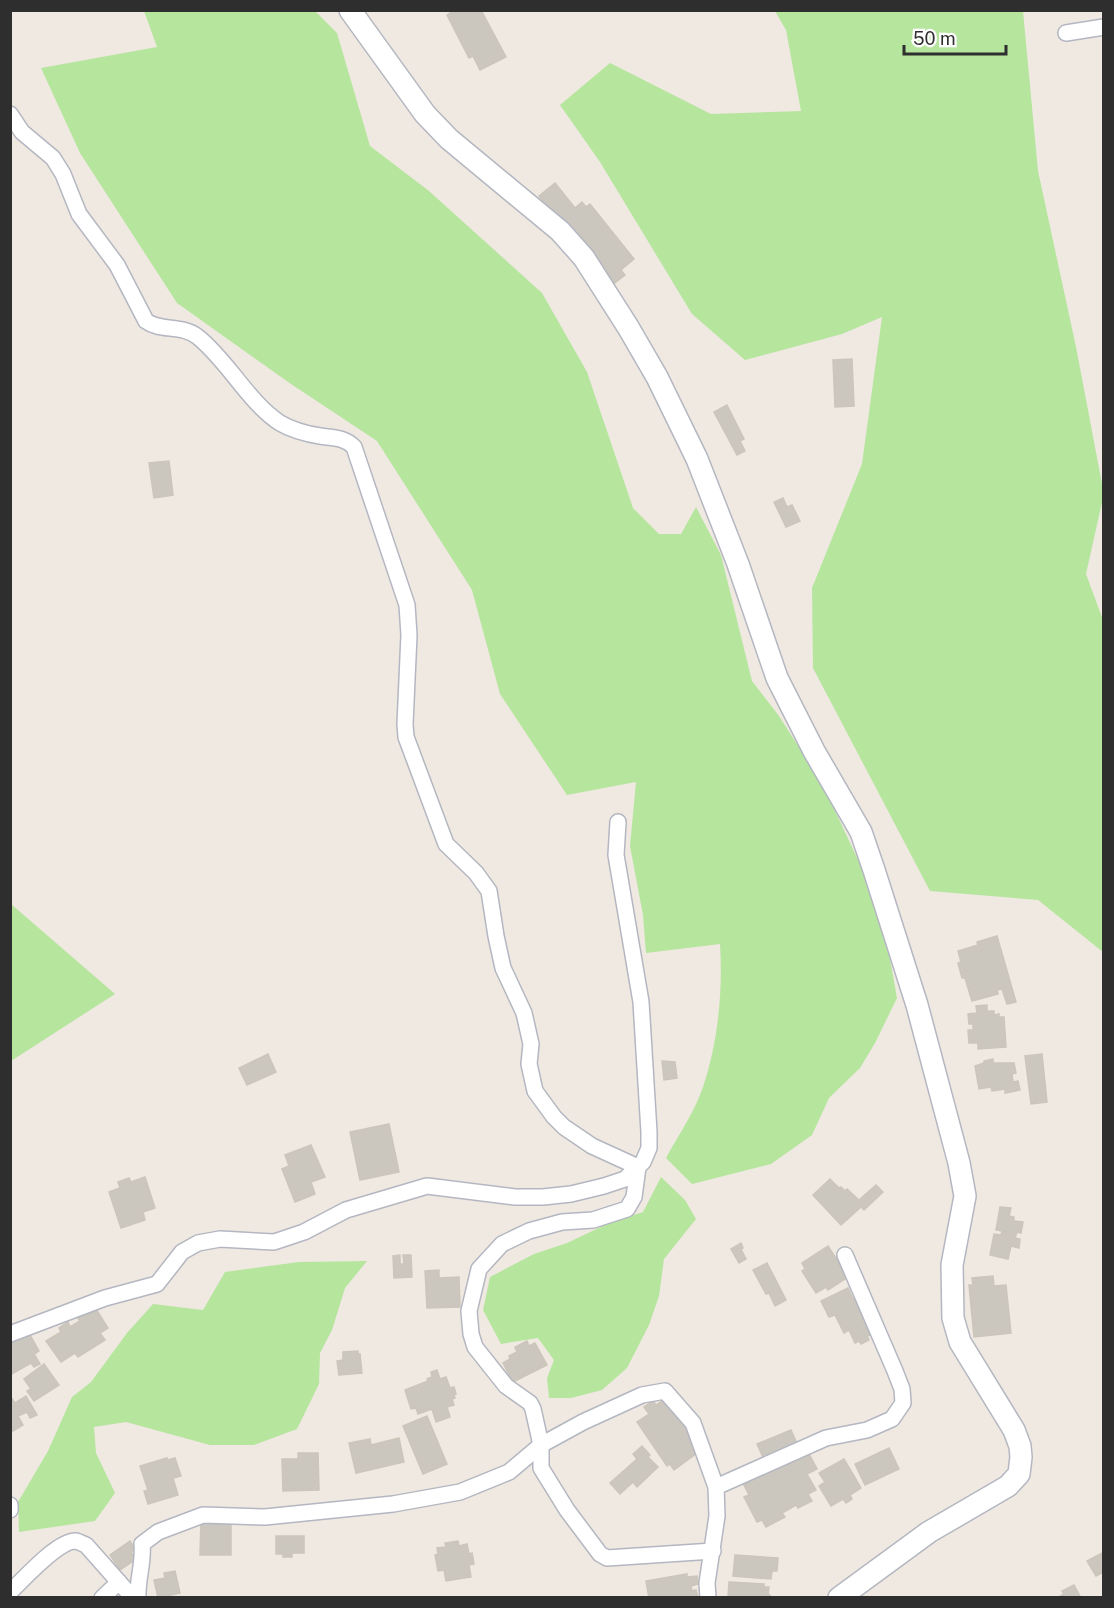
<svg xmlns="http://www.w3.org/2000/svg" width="1114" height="1608" font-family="'Public Sans',sans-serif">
<rect width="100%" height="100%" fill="#efe9e1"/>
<g fill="#b6e59e">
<path d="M144,11H315L337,33L370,146L429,191L542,293L587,372L633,508L659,534H681L696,507L721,555L752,681L779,716L823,785L859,862L886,937L897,998L875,1043L860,1068L829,1098L812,1135L771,1164L692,1184L666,1158C678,1136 695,1111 703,1087C718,1042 723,992 720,944L646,953L643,915L630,846L636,782L567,795L500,694L472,590L377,441L291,384L177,303L80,153L41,68L157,47Z"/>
<path d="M775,11H1023L1038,171L1076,347L1103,489V498L1086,574L1103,620V952L1038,900L930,891L813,668L812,588L862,464L882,317L842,334L745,360L692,314L600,162L560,105L610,63L711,114L801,111L786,30Z"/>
<path d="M11,904L115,994L11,1061Z"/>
<path d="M661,1177L685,1200L696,1219L664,1259L659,1296L649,1325L627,1368L602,1390L571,1398H549L547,1378L554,1360L538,1338L501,1344L483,1310L490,1277L534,1254L567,1243L609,1223L643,1212Z"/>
<path d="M367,1261L345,1288L332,1330L320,1353L319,1384L297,1429L254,1445H210L126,1422L94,1427L96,1453L115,1493L95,1521L19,1532L18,1502L48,1451L72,1397L91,1382L127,1333L153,1304L203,1310L225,1272L299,1262Z"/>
</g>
<g fill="#cbc7bf" stroke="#cbc5ba" stroke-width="1.5">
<path d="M455,10H481L506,57L480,70L473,56L469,58L447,15Z"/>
<path d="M555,183L575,208L582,202L586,207L590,204L634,259L621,270L625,275L612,285L539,196Z"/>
<path d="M852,359L854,406L835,407L833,360Z"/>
<path d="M727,405L744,439L740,441L745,451L737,455L714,412Z"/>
<path d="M169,461L173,495L154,498L149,463Z"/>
<path d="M783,498L787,507L792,505L800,521L786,527L774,502Z"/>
<path d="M997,936L1016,1002L1007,1004L1002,989L997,990L998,994L972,1001L965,978H962L958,963L961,962L958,951L978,945L977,942Z"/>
<path d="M987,1005V1011H994V1015L999,1014V1017H1004L1006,1047L978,1049V1043H969L968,1030H973V1024H969L968,1014L977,1013L976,1006Z"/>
<path d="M268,1054L276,1072L247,1085L239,1068Z"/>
<path d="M1042,1054L1047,1102L1031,1104L1025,1056Z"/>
<path d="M993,1059V1063H1014L1016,1073L1012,1074L1013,1082L1018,1081L1020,1090L1005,1093V1089L992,1091L991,1087L979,1089L975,1066L984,1063V1061Z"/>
<path d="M662,1061L675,1062L677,1078L664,1080Z"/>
<path d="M389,1124L399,1172L360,1180L350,1132Z"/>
<path d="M311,1145L325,1177L311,1182L315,1194L295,1202L282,1169L289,1166L285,1155Z"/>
<path d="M145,1177L155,1208L143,1212L145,1220L121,1228L109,1192L120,1188L118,1182L129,1178L131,1182Z"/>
<path d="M830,1179L839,1188L841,1187L845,1191L847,1189L859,1200L876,1185L883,1192L864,1210L861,1207L841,1225L813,1195Z"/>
<path d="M1000,1207L1011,1208L1009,1216L1014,1217V1221L1023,1222L1021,1233L1017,1232L1015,1238L1020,1239L1019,1248L1011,1246L1008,1259L990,1255L994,1234L1001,1235L1002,1231L996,1230Z"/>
<path d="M741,1243L743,1248L741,1249L746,1259L739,1263L731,1249Z"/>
<path d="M828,1246L848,1277L828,1290L826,1287L816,1293L802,1271L805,1269L802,1263Z"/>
<path d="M400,1255V1264H404L403,1255H411L412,1277L394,1278L393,1256Z"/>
<path d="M767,1263L786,1300L775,1306L769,1293L766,1294L753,1270Z"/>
<path d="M439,1270V1278L459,1277L460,1307L427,1308L425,1271Z"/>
<path d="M993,1276L994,1286L1006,1285L1011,1333L974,1337L969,1285H973L972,1278Z"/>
<path d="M848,1288L853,1299L856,1297L872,1334L867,1336L869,1340L861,1344L859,1341L855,1343L849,1330L844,1333L835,1315L829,1317L821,1301Z"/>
<path d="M96,1309L108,1328L100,1333L105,1340L78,1357L75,1353L61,1362L46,1341L61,1332L59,1328L68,1322L70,1327L80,1321L77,1317L85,1313L86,1316Z"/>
<path d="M22,1334L24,1338L30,1335L39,1351L34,1354L40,1364L34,1367L31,1363L10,1375V1341Z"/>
<path d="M527,1341L529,1346L535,1343L547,1365L513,1382L503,1363L510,1359L509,1356L517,1352L515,1347Z"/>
<path d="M358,1351V1354H360L362,1373L339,1375L337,1361L343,1360V1352Z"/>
<path d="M44,1364L59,1385L34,1401L27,1391L31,1389L24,1379Z"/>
<path d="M437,1370L440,1379L446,1377L450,1388L454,1387L456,1394L454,1395L455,1398L452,1399L454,1405L447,1407L450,1417L436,1422L432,1409L418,1414L416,1408L411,1409L405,1390L428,1381L427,1379L432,1377L431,1372Z"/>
<path d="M10,1396L15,1403L26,1396L37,1415L30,1418L27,1412L18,1416L23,1425L13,1431L10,1427Z"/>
<path d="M665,1399L701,1450L674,1470L670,1464L667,1466L637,1422L649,1414L644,1407L653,1401L656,1405Z"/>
<path d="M427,1416L447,1464L423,1474L403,1426Z"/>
<path d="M791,1430L799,1448L765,1462L757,1444Z"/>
<path d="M399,1438L404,1462L356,1473L349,1443L370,1439L371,1445Z"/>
<path d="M642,1446L650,1455L648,1457L658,1467L637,1487L633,1482L620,1494L610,1483L637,1459L633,1454Z"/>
<path d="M889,1448L899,1469L865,1485L855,1464Z"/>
<path d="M807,1450L817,1469L807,1474L816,1490L808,1494L812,1501L798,1508L796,1505L782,1513L785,1517L766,1527L762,1520L757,1522L744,1497L749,1495L743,1483Z"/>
<path d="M298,1453H318L319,1490L283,1491L282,1459H298Z"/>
<path d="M167,1458L168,1460L175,1458L181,1476L173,1478L178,1495L148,1504L144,1491L148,1490L140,1466Z"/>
<path d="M844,1459L861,1488L850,1495L852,1499L846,1503L843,1499L831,1506L819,1486L825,1482L819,1473Z"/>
<path d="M201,1521H231V1555H200Z"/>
<path d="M276,1536H304V1553H292V1557H283V1554H276Z"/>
<path d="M130,1541L135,1549L131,1552L136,1559L120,1570L110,1555Z"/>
<path d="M458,1541L459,1546L467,1544L469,1554L472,1553L474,1564L469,1565L471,1577L446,1581L444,1570L438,1571L435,1555L438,1554L437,1548L446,1547L445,1543Z"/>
<path d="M1104,1552V1572L1096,1576L1087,1561Z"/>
<path d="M735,1555L778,1558L777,1571H772L771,1579L733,1576Z"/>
<path d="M175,1571L180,1593L158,1598L154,1580L165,1578L164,1573Z"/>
<path d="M687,1574V1577L697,1576L698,1584L691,1586L692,1591L696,1590L698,1598H649L646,1581Z"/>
<path d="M729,1582L764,1584V1587H769L768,1595H770V1598H728Z"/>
<path d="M1074,1585L1081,1598H1057L1064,1594L1062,1591Z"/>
</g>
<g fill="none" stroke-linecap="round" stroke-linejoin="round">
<defs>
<g id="minor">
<path d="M1066,33L1104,27"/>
<path d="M10,114L22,132L53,158L63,174L79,214L117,265L146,321C161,332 182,324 198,337C228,361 249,403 280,423C292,430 307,434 320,436C333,438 344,437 354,447L407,605L409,635L405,724L406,737L446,844L476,873L489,891L496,936L503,968L524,1013L531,1044L529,1064L535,1091L554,1117L564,1127L592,1146L638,1167L634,1197L627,1209L593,1220L562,1222L529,1231L502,1244L479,1269L469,1311L471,1334L475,1347L506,1386L530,1403L533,1409L541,1445V1468L567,1510L600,1554L607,1558L713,1551"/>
<path d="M10,1334L105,1298L157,1284L182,1252L198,1243L220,1239L274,1242L304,1232L346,1210L427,1186L515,1197H543L571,1194L604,1186L625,1179L643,1162L649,1148V1132L641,1002L616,855L618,822"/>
<path d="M716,1487L826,1438L867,1430L892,1419L903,1403L902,1389L895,1371L845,1255"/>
<path d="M10,1505V1510"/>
<path d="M10,1592C24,1579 58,1540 76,1541C80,1542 83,1544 86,1545L133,1598"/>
<path d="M102,1598L119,1582"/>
<path d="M138,1598C137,1579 144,1563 142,1544L158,1532L203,1515L265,1517L393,1504L460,1492L509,1472L541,1445L583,1422L642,1395L665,1391L693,1423L716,1487L717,1516L707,1583L708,1598"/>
</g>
<path id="secondary" d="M350,10L425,114L449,139L560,231L584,258L628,327L657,377L697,459L738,564L777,678L814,751L861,832L874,870L917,1005L959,1163L965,1196L952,1265L953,1318L960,1342L1014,1430L1020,1446L1021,1457L1019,1474L1008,1486L929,1532L839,1598"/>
</defs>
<use href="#minor" stroke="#b4b7c1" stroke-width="18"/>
<use href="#secondary" stroke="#b4b7c1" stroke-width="24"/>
<use href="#minor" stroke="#fff" stroke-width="15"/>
<use href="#secondary" stroke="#fff" stroke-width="21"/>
</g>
<rect width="1114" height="1608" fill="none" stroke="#2e2e2e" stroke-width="24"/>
<path d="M904 45v9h102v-9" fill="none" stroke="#2e2e2e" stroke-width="3"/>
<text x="913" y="45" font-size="18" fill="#2e2e2e" stroke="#ffffff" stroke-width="4.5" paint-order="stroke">50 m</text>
</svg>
